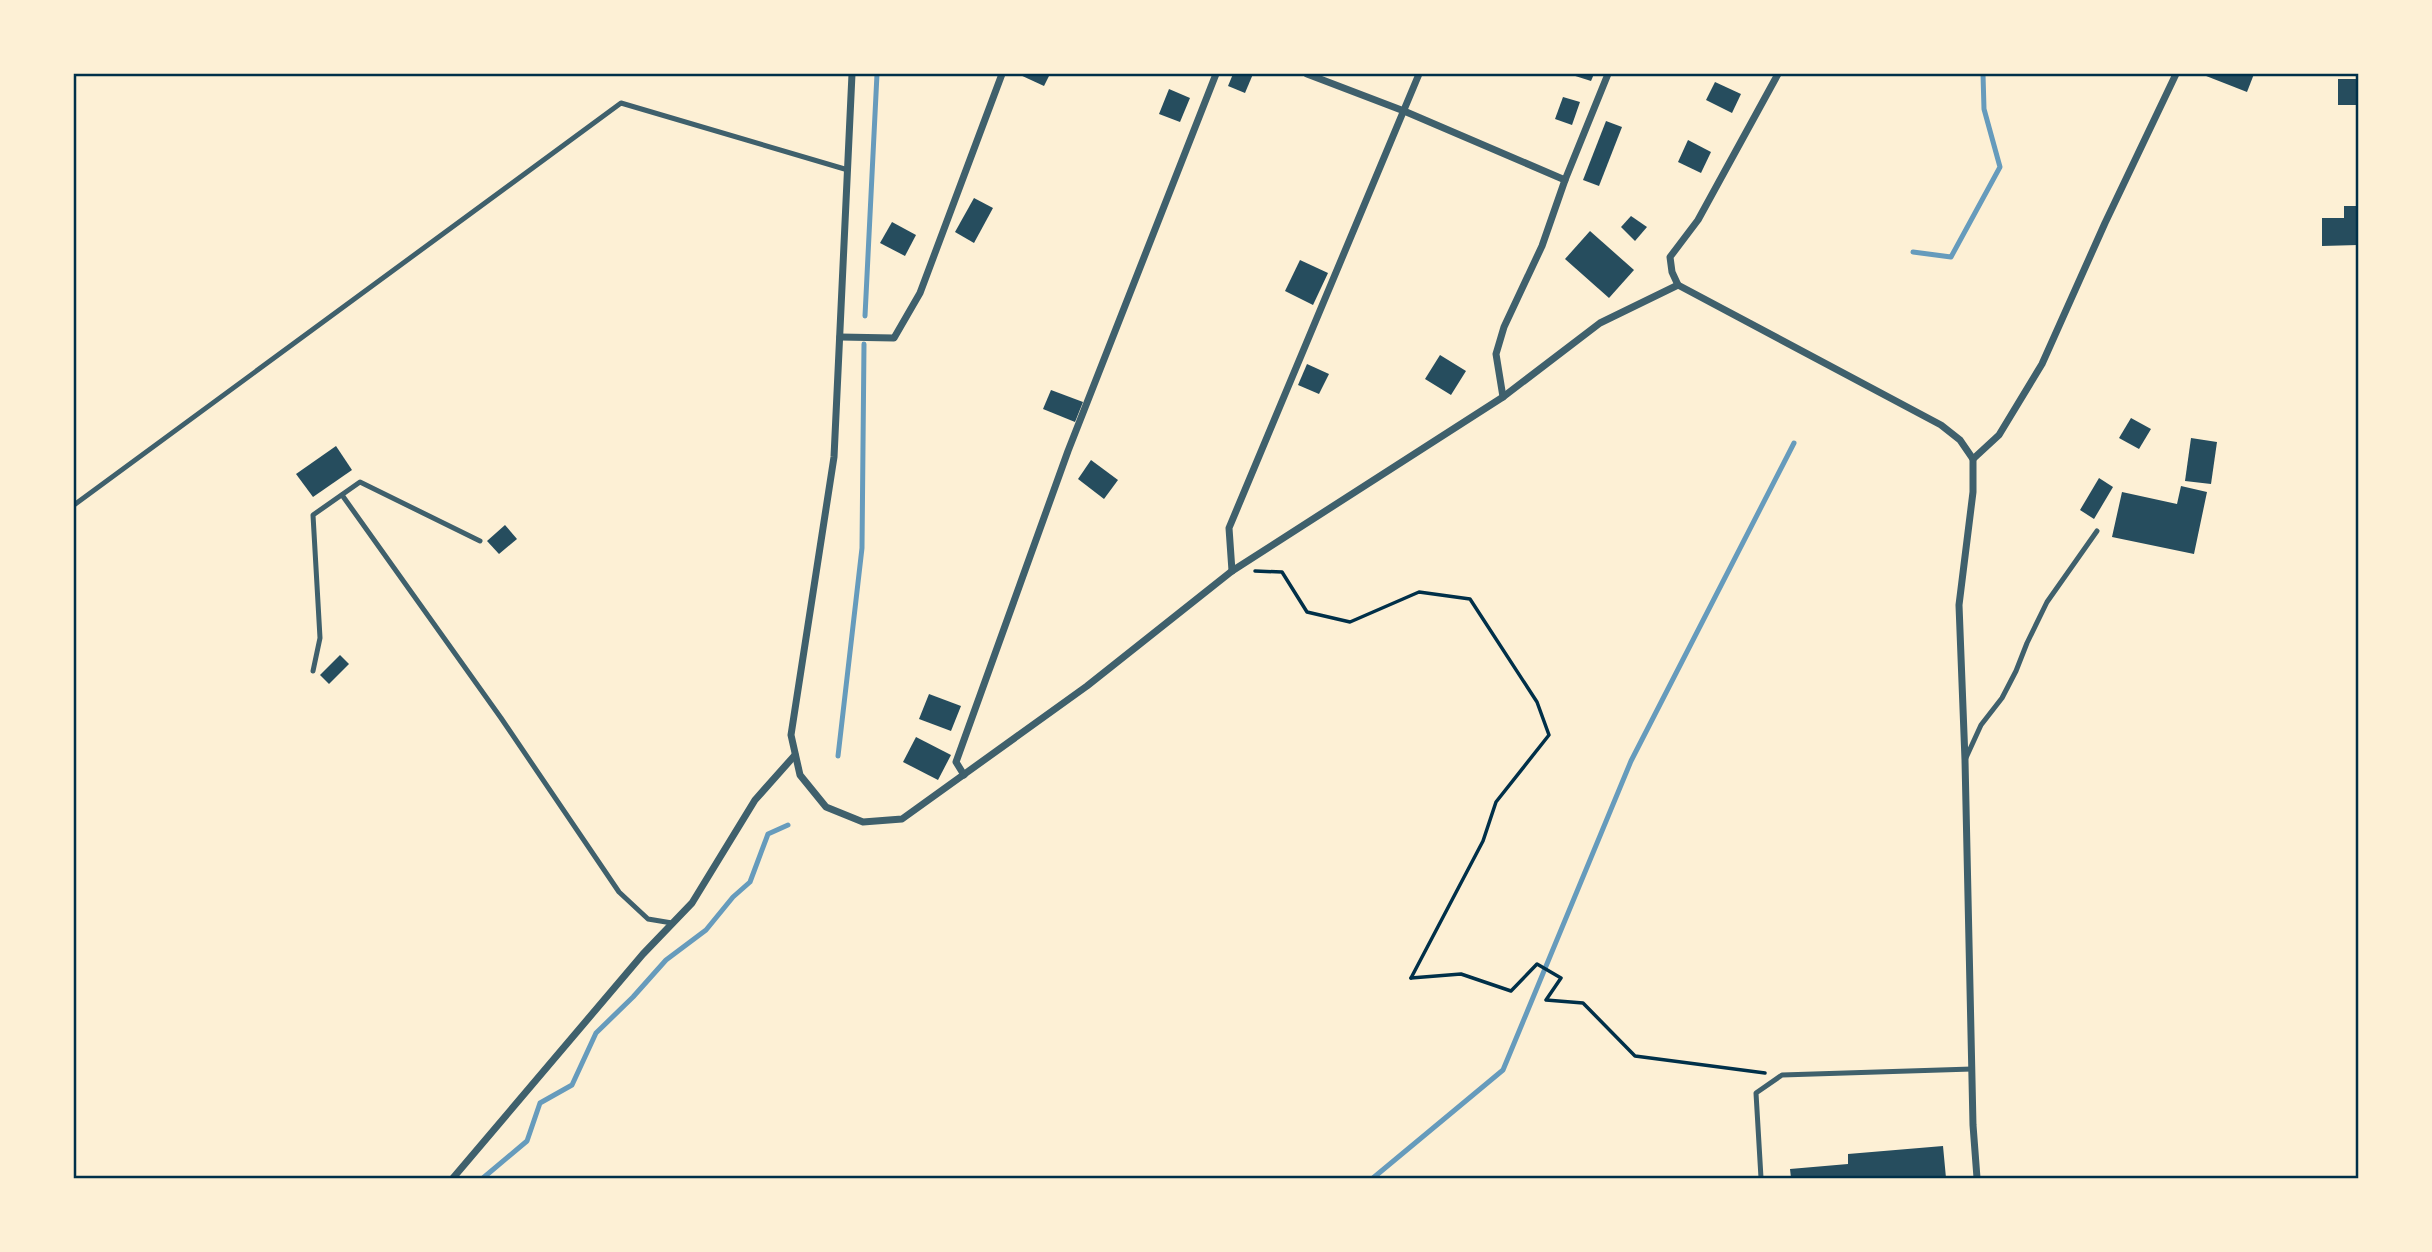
<svg xmlns="http://www.w3.org/2000/svg" width="2432" height="1252" font-family="'Noto Sans',sans-serif">
<rect width="100%" height="100%" fill="#fdf0d5"/>
<g fill="none" stroke-linecap="round" stroke-linejoin="round">
<g stroke="#669bbc" stroke-width="5">
<path d="M1913,252L1951,257L2000,167L1984,109L1983,74"/>
<path d="M865,316L877,74"/>
<path d="M838,756L862,548L864,344"/>
<path d="M483,1178L527,1141L540,1103L572,1085L596,1033L633,997L666,960L706,930L733,897L750,882L768,834L788,825"/>
<path d="M1373,1178L1503,1070L1631,761L1794,443"/>
</g>
</g>
<g fill="#264d5e">
<path d="M1018,74H1050L1044,86Z"/>
<path d="M1233,74H1253L1245,93L1228,86Z"/>
<path d="M1569,74H1594L1591,81Z"/>
<path d="M2201,74H2254L2247,92Z"/>
<rect x="2338" y="79" width="20" height="26"/>
<path d="M1715,82L1741,94L1732,113L1706,100Z"/>
<path d="M1169,89L1190,98L1180,122L1159,114Z"/>
<path d="M1563,97L1580,102L1572,125L1555,119Z"/>
<path d="M1606,121L1622,127L1599,186L1583,180Z"/>
<path d="M1688,140L1711,152L1701,173L1678,162Z"/>
<path d="M974,198L993,208L974,243L955,232Z"/>
<path d="M2344,206H2358V245L2322,246V218H2344Z"/>
<path d="M1631,216L1647,227L1635,241L1621,227Z"/>
<path d="M892,222L916,235L905,256L880,243Z"/>
<path d="M1590,231L1634,270L1609,298L1565,259Z"/>
<path d="M1300,260L1328,273L1313,305L1285,291Z"/>
<path d="M1440,355L1466,371L1451,395L1425,379Z"/>
<path d="M1307,364L1329,374L1319,394L1298,385Z"/>
<path d="M1051,390L1083,402L1075,422L1043,409Z"/>
<path d="M2131,418L2151,429L2139,449L2119,438Z"/>
<path d="M2191,438L2217,442L2211,484L2185,481Z"/>
<path d="M336,446L352,470L313,497L296,474Z"/>
<path d="M1091,460L1118,480L1104,499L1078,479Z"/>
<path d="M2099,478L2113,487L2094,519L2080,510Z"/>
<path d="M2181,486L2207,492L2194,554L2112,537L2122,492L2177,504Z"/>
<path d="M505,525L517,539L499,554L487,541Z"/>
<path d="M340,655L349,664L329,684L320,675Z"/>
<path d="M929,694L961,706L951,731L919,719Z"/>
<path d="M916,737L951,755L938,780L903,762Z"/>
<path d="M1943,1146L1946,1178H1791L1790,1169L1848,1164V1154Z"/>
</g>
<g fill="none" stroke-linecap="round" stroke-linejoin="round">
<g stroke="#003049" stroke-width="3.5">
<path d="M1255,571L1282,572L1307,612L1350,622L1419,592L1470,599L1537,702L1549,735L1496,802L1483,841L1411,978"/>
<path d="M1411,978L1461,974L1511,991L1537,964L1561,978L1546,1000L1583,1003L1635,1056L1765,1073"/>
</g>
<g stroke="#3f606c" stroke-width="5">
<path d="M342,495L501,718L619,892L648,919L672,923"/>
<path d="M74,505L621,103L848,170"/>
<path d="M313,671L320,638L313,515L360,482L480,541"/>
<path d="M1965,760L1981,725L2002,698L2016,671L2027,643L2047,602L2097,531"/>
<path d="M1761,1178L1756,1093L1782,1075L1972,1069"/>
</g>
<g stroke="#3f606c" stroke-width="7">
<path d="M852,74L834,457L791,735L800,775L826,807L863,822L902,819L1087,686L1232,571L1503,397L1600,323L1678,285L1941,425L1960,440L1973,459V492L1959,605L1965,760L1973,1125L1977,1178"/>
<path d="M1307,74L1404,111L1565,180"/>
<path d="M1678,285L1672,272L1670,257L1698,220L1778,74"/>
<path d="M840,337L894,338L920,293L1002,74"/>
<path d="M1503,397L1496,354L1504,327L1542,246L1565,180L1608,74"/>
<path d="M1973,459L1999,435L2042,364L2105,223L2176,74"/>
<path d="M1232,571L1229,528L1419,74"/>
<path d="M964,775L956,762L1068,451L1216,74"/>
<path d="M453,1178L643,954L692,903L755,800L795,755"/>
</g>
</g>
<rect width="2432" height="1252" fill="none" stroke="#fdf0d5" stroke-width="150"/>
<rect x="75" y="75" width="2282" height="1102" fill="none" stroke="#003049" stroke-width="2.5"/>
</svg>
